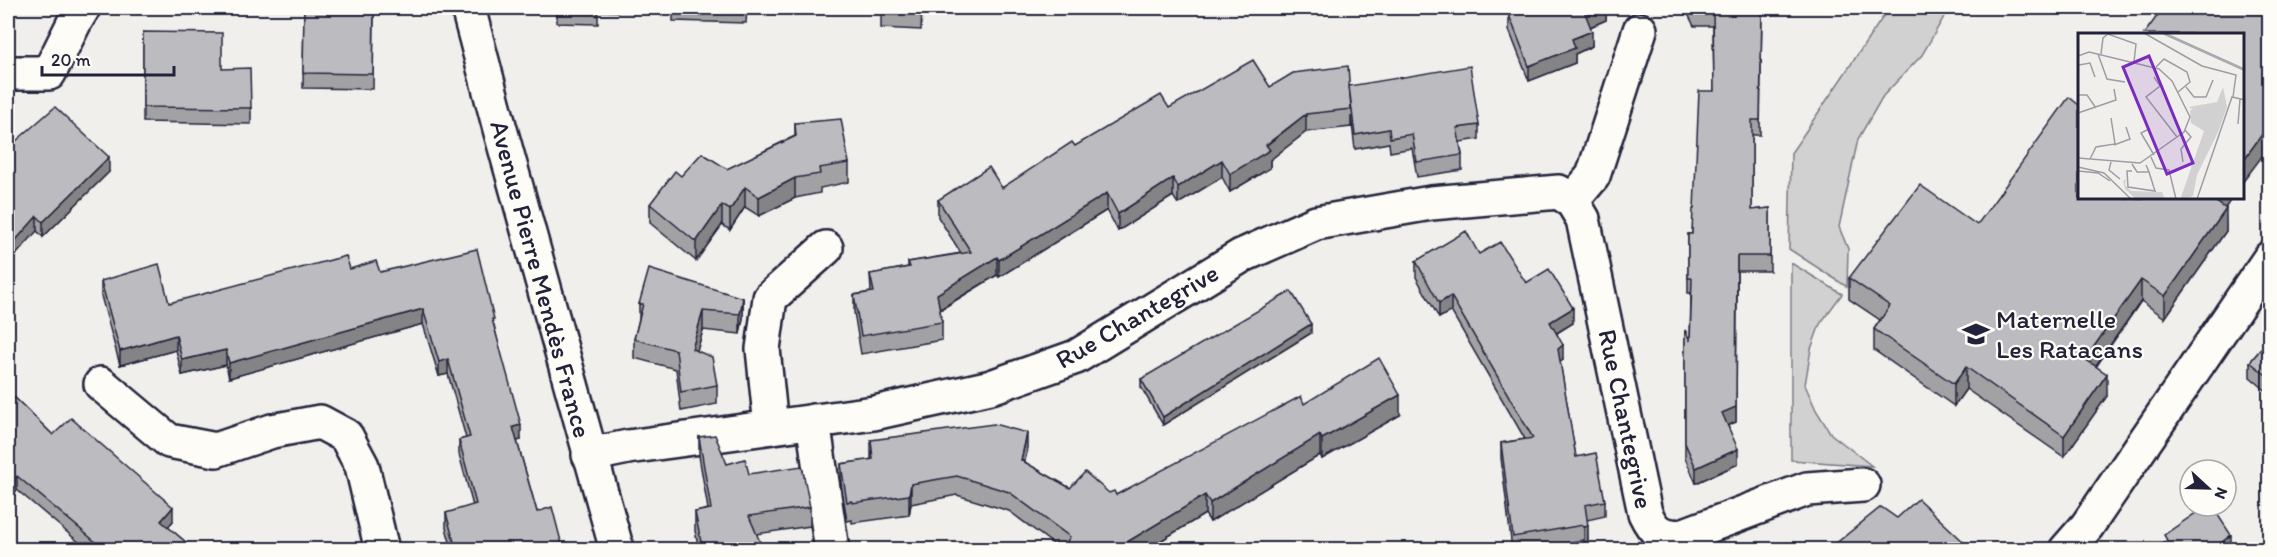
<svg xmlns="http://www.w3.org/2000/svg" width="2277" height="557" font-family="Itim,sans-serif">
<rect width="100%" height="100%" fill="#f0efec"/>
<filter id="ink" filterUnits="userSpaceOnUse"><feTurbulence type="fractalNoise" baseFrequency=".0167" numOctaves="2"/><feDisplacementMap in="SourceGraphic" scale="12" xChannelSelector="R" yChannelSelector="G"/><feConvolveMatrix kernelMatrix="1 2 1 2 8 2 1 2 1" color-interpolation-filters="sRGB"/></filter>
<g filter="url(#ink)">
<g fill="#d2d1d1" stroke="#7a7a86" stroke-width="1.5">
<path d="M1889,8H1949L1922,55L1883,96L1858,139L1839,227L1848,249L1847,287L1789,249L1791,153Z"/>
<path d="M1791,263L1842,294L1820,324L1811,349L1805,385L1816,410L1831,434L1872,466L1791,460Z"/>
</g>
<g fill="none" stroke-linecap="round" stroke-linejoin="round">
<defs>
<g id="minor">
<path d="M468,8L500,129L617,550"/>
<path d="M8,73H49L74,23L83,8"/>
<path d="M1572,201L1593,176L1640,30"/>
<path d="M101,384L169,441L216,450L272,431L320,422L346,436L362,466L382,550"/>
<path d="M813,421L832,550"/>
<path d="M771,427L763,349L770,298L826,248"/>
<path d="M589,455L628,447L874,413L991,387L1076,357L1241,256L1316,223L1431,203L1559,192L1572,201L1583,219L1645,513C1654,532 1659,535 1679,537L1807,489L1863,485"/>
<path d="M2066,550L2087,526L2270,258"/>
</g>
</defs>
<use href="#minor" stroke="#22223b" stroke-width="38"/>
<use href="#minor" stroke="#fdfcf7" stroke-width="33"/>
</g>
<g fill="#a2a2a5" stroke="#22223b" stroke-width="1.5">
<path d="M304,8H374L373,89L303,88Z"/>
<path d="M557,8H747L746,23L673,21V13L598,11V24L557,23Z"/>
<path d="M881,8H922L921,30L881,28Z"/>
<path d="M1606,8V20L1590,27L1592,46L1575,54V63L1529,81L1509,30V15Z"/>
<path d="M1685,8H1762L1760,135H1752V210L1770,208V271H1737L1736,422L1728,425L1738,464L1696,483L1685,458V330L1690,341L1691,293H1688V234H1692L1694,209L1714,91L1713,26H1694Z"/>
<path d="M2163,8H2270V160L2263,155Z"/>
<path d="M143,32L222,69L251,108V124L143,122Z"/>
<path d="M1349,86L1479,125V139L1460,142L1462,155V170L1417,177L1412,148L1390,152L1389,143L1355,149L1351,116V127L1306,132L1270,160V168L1230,192L1222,177L1178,204L1173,196L1118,231L1107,210L999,277L997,275L940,310L942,322V340L861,354L854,312V295L871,292L870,274L908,267V262L961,253L938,217V200L1002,188L1075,146L1169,108L1270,87Z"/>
<path d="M795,123L849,163V182L820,188V193L795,198L759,216L745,207L730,230L722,225L696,261L650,223V204L681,176L727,169L795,136Z"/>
<path d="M8,148L109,172L43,237L37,231Z"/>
<path d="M2079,198L2225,208L2226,231L2165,318L2141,301L2096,367L2107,396L2064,457L1966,389L1954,406L1874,350V329L1880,320L1849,299V278L1977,225Z"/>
<path d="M1479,254L1526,283L1573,323L1557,333L1563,360L1560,362L1576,457L1605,501V516L1587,520L1588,541L1584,543L1583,540L1529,549H1512L1501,458V443L1525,439L1451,311L1439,318L1416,277V261Z"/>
<path d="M350,269L380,272L494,325L521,440L517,441L537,512L563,549H452L446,528V513L473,506L459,454V440L466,438L448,374L439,376L423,324L229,378L226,365L182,375L176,350L120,365L101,296V281L169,303Z"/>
<path d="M743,298V318L740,334L703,330L697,351L717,385V404L681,411L676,369L634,358V339L639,319V304Z"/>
<path d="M1311,333L1163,425L1141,387V379Z"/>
<path d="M2270,338V394L2250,377V362Z"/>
<path d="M8,391L53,435L173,521L168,527L194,549H87L17,490L8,500Z"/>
<path d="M1304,404L1400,415L1322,459L1320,455L1210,522L1205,514L1147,549H1060L1009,511L957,495L911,504L909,515L852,523V520L847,521L841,483V464L871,460V440L1027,452L1024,462L1070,488L1116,495Z"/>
<path d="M699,437L727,464L749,474L810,507V526L756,534L763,549H699L695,531V512L708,509L699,456Z"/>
</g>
<g fill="#848486" stroke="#22223b" stroke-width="1.5">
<path d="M984,8H996L984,12Z"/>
<path d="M1600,8H1606V20L1585,29V13Z"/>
<path d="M1592,31V46L1575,54V63L1529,81V66L1572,39Z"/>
<path d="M1306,114V132L1270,160V168L1230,192V174Z"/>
<path d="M2263,133V155L2242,183V162Z"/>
<path d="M109,157V172L43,237V222Z"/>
<path d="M1222,160V177L1178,204V187Z"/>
<path d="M795,178V198L759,216V197Z"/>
<path d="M1173,178V196L1118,231V214Z"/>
<path d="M745,187V207L730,230V210Z"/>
<path d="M1107,193V210L999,277V260Z"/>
<path d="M2217,198H2232L2215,223V201Z"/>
<path d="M722,205V225L696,261V242Z"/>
<path d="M2226,209V231L2165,318V296Z"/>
<path d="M37,216V231L8,264V249Z"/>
<path d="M1737,256L1736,422L1722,428V413Z"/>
<path d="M997,257V275L937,311V294Z"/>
<path d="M2141,280V301L2085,381V359Z"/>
<path d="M1451,296V311L1439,318V303Z"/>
<path d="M743,298V318L740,334V314Z"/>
<path d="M1573,308V323L1550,337V322Z"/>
<path d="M423,309V324L229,378V363Z"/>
<path d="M703,311V330L692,368V349Z"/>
<path d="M1311,324V333L1163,425V417Z"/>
<path d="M176,335V350L120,365V351Z"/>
<path d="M1563,345V360L1558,364V349Z"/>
<path d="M226,350V365L182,375V360Z"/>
<path d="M448,359V374L439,376V362Z"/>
<path d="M1966,367V389L1954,406V384Z"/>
<path d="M2107,374V396L2064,457V436Z"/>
<path d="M1400,395V415L1322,459V439Z"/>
<path d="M521,425V440L513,442V427Z"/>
<path d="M1027,433V452L1021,479V460Z"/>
<path d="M1320,435V455L1210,522V503Z"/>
<path d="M1738,449V464L1696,483V468Z"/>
<path d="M17,476V490L8,500V486Z"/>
<path d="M911,484V504L909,515V495Z"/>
<path d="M1205,495V514L1147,549H1122V545Z"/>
<path d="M173,507V521L161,535V521Z"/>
<path d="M1588,526V541L1584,543V527Z"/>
<path d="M2231,535V549H2213Z"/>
</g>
<g fill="#bcbcc0" stroke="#22223b" stroke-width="1.5">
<path d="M304,8H374L373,74L303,73Z"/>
<path d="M881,8H921V12L881,10Z"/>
<path d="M1526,8H1600L1585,13L1592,31L1572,39L1575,48L1529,66L1509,15Z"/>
<path d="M1692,8H1762L1760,120H1752V210L1770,208V256H1737L1736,407L1722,413L1738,449L1696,468L1685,443V330L1690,341L1692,278H1688V234H1692L1693,209H1694L1699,91H1714L1713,11H1694Z"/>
<path d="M2163,8H2270V138L2263,133L2242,162V34H2144Z"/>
<path d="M143,32L222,33V69L250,68L251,108L143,107Z"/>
<path d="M1253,60L1270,87L1293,73L1348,66L1351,109L1306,114L1266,145L1270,150L1230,174L1222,160L1178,187L1173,178L1118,214L1107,193L999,260L997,257L937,294L942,322L861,336L854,295L874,292L870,274L910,267L908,262L971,252L938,200L989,167L1002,188L1072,142L1075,146L1161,95L1169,108Z"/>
<path d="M1470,66L1479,125L1457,128L1462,155L1417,162L1412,134L1390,138L1389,129L1355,135L1349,86Z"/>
<path d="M2069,97L2079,105V198H2217L2215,201L2226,209L2165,296L2141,280L2085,359L2107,374L2064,436L1966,367L1954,384L1874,329L1890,306L1849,278L1920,185L1977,225Z"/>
<path d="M55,107L109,157L43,222L37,216L8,249V148Z"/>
<path d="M841,119L849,163L819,168L820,174L795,178L759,197L745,187L730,210L722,205L696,242L650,204L675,171L681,176L702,153L727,169L796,136L795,123Z"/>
<path d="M1466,231L1479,254L1500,242L1526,283L1549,269L1573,308L1550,322L1563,345L1558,349L1576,457L1596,453L1605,501L1585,505L1588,526L1584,527L1583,525L1513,537L1501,443L1533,438L1451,296L1439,303L1416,261Z"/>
<path d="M477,249L494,319H492L521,425L513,427L537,512L552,507L563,549H456L446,513L476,504L459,440L470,437L448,359L439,362L423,309L229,363L226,350L182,360L176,335L120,351L101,281L159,264L169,303L346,256L350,269L376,261L380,272Z"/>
<path d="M649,269L743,298L740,314L703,311L692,349L712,357L717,385L681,392L676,350L634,339L643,304H639Z"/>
<path d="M1291,291L1311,324L1163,417L1141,379Z"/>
<path d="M2270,338V378L2250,362Z"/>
<path d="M1379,358L1400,395L1322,439L1320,435L1210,503L1205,495L1122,545L1125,549H1069L1064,546L1070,537L1009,492L957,476L911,484L909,495L852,503V501L847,502L841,464L873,459L871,440L994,424L1027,433L1021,460L1070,488L1085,472L1109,493L1114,491L1116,495L1301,396L1304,404Z"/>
<path d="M8,391L53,435L71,418L173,507L161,521L194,549H104L17,476L8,486Z"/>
<path d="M715,435L727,464L745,459L749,474L802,466L810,507L749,516L763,549H705L704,546L702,547L695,512L711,509L699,437Z"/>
<path d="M1918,499L1967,545L1963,549H1829L1881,507L1897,518Z"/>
<path d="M2206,506H2212L2231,535L2213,549H2155L2167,540L2164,535Z"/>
</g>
</g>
<defs>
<symbol id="school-bare" viewBox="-9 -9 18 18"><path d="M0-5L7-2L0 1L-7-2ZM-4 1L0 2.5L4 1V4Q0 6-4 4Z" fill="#22223b" stroke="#fdfcf7" stroke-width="2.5" paint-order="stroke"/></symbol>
</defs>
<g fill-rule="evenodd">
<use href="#school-bare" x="1957" y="315" width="38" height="38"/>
</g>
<g text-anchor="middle" stroke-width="4.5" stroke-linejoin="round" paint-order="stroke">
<g font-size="26" fill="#22223b" stroke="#fdfcf7">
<text transform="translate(541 279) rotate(75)" y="9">Avenue Pierre Mendès France</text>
<text transform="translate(1137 316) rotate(-30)" y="9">Rue Chantegrive</text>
<text transform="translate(1626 419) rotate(78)" y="9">Rue Chantegrive</text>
</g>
<g font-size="26" fill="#22223b" stroke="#fdfcf7" text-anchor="start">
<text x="1996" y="328">Maternelle<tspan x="1996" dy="30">Les Ratacans</tspan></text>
</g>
</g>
<g transform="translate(2078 33)">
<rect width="166" height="166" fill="#f0efec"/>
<path d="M145,54L149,74L140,99L119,142L115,163L106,166L103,164L126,98L113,90L112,77H115L111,74L139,69ZM48,146L47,152L53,158L84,159L87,166H58L47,156L45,148Z" fill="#d2d1d1"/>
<path fill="none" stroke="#a9a9b0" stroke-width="3" d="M85,0L167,37"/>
<path fill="none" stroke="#9e9da5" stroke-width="1.5" d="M66,0L124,33L158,42L155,64M20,21L29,46L47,49M23,21L25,5L30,1L58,11L56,29M0,23L11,19L81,36L94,48L112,84L106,99L62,130L0,125M1,32L12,30L17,44M78,34L86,26L109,39L112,49L100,59M76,44L82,53L68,64L99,104M108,54L116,64H128L135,47M0,62H9L18,75M0,80L38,67L36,56M160,91L162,66M71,96L63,100L76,122M36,112L52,106L48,94M73,124L78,135L91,137L98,166M12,126L18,114L37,111L33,85M33,129L31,137L42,146M105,129L103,116L113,104L107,97M54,131L59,139H71L68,132M0,134L26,140L53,166M0,138L20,140L32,148M54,138H49L50,154L77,158L71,139M119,166L154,64L167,67"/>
<path fill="#7b2cbf" fill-opacity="0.15" stroke="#7b2cbf" stroke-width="3" d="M71,23L115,130L89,141L45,34Z"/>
<rect width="166" height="166" fill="none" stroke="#22223b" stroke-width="3"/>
</g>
<rect width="2277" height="557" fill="none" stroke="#fdfcf7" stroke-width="30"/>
<rect x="15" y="15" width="2247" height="527" fill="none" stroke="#22223b" stroke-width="2" filter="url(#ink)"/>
<g transform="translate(2208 488) rotate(112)"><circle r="28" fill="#fdfcf7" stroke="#a5a5ac" stroke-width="1.5"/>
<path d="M0-4.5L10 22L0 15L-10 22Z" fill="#22223b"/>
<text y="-9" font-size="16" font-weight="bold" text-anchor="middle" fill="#22223b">N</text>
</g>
<path d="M42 66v9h132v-9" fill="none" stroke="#22223b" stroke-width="3"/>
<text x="51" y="66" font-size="18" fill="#22223b" stroke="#fdfcf7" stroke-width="4.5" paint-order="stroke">20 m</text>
</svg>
